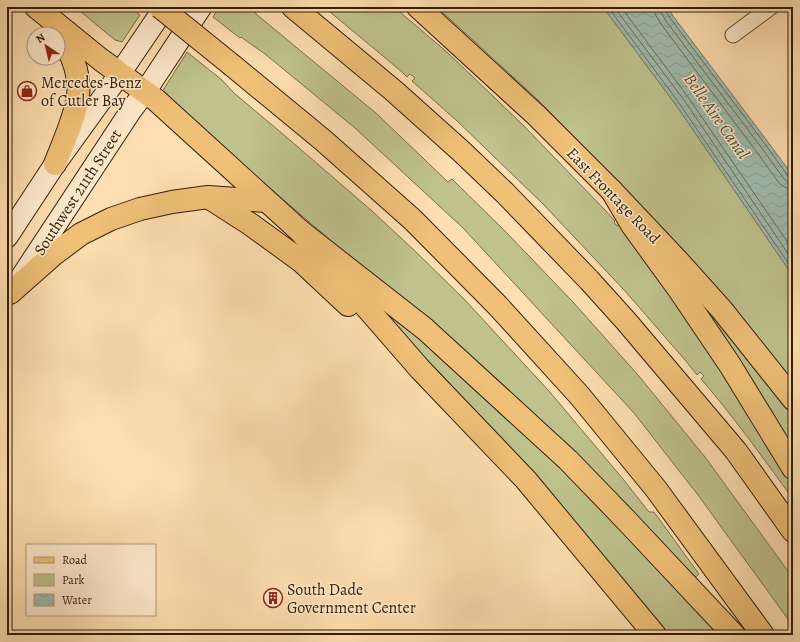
<svg xmlns="http://www.w3.org/2000/svg" width="800" height="642" font-family="Alegreya,serif">
<defs>
<pattern id="water-waves" width="16" height="10" patternUnits="userSpaceOnUse"><rect width="16" height="10" fill="#a0bcae"/><path d="M0 5q4-4 8 0t8 0" fill="none" stroke="#8aa194"/></pattern>
</defs>
<rect width="100%" height="100%" fill="#ffdfb1"/>
<filter id="stains"><feTurbulence type="fractalNoise" baseFrequency=".005" numOctaves="4"/><feColorMatrix values="0 0 0 0 .2 0 0 0 0 .09 0 0 0 0 .02 0 0 0 .5 -.17"/></filter>
<radialGradient id="worn" r=".72"><stop offset=".6" stop-color="#630" stop-opacity="0"/><stop offset="1" stop-color="#630" stop-opacity=".3"/></radialGradient>
<g fill="#bfc28d" stroke="#78704b">
<path d="M75,7H130L140,15L122,42L115,40Z"/>
<path d="M219,7H248L256,13V14L377,114L448,182L452,179L505,231L573,302L638,375L705,457L793,578V626L698,495L634,413L463,228L355,128L265,54L241,37L240,38L213,17Z"/>
<path d="M324,7H394L448,53L523,125L604,209L615,221L614,222L616,225L619,226L645,257L722,366L793,482V499C763,458 734,417 701,379L704,376L700,372L697,375L685,360L625,291L543,204L456,120L412,81L415,78L410,74L407,77L401,71Z"/>
<path d="M437,7H603L676,105L793,276V386L640,206L537,99Z"/>
<path d="M187,52L222,80L234,93L284,135L372,211L416,252L464,299L549,391L623,479L649,512H654L699,574L692,580L380,283L221,146L162,92Z"/>
<path d="M373,299L430,344L549,456L639,545L718,635H665L476,412L382,312Z"/>
<path d="M698,300L740,349L793,417V452Z"/>
</g>
<path fill="url(#water-waves)" stroke="#747d6c" d="M603,7H668L673,16L768,142L793,176V276L676,105Z"/>
<g fill="none" stroke-linecap="round" stroke-linejoin="round">
<g stroke="#686d5c" stroke-width="1">
<path d="M608,7L679,103L793,270"/>
<path d="M614,7L684,100L793,261"/>
<path d="M621,7L688,97L793,250"/>
<path d="M654,7L655,14L661,24L756,151L779,183L786,188L793,189"/>
<path d="M660,7L661,12L666,21L761,147L784,179L788,182L793,183"/>
<path d="M665,7V10L670,18L765,144L788,176L790,178H793"/>
</g>
<defs>
<path id="street" d="M733,35L771,7"/>
<g id="secondary">
<path d="M7,237L55,164L112,85L165,7"/>
<path d="M20,279L132,109L145,92L201,7"/>
</g>
<g id="primary">
<path d="M36,7L100,59L156,100L300,231L420,369L526,480L655,635"/>
<path d="M418,7L536,115L612,191L678,261L722,310L793,399"/>
<path d="M55,164C63,143 75,118 78,96C79,91 78,86 78,81C76,63 70,49 58,36"/>
<path d="M211,199L250,224L301,261L348,305"/>
<path d="M10,293L53,255L81,234L111,219L140,209L172,202L208,197L266,201"/>
</g>
<g id="highway">
<path d="M293,7L394,91L461,151L505,193L589,280L626,321L736,451L793,531"/>
<path d="M233,66L324,141L413,220L498,306L579,395L656,489L763,635"/>
<path d="M612,191L632,225L680,291L730,365L793,468"/>
<path d="M300,231L425,329L568,460L626,520L734,635"/>
</g>
</defs>
<use href="#street" stroke="#644e33" stroke-width="17"/>
<use href="#secondary" stroke="#311e09" stroke-width="23"/>
<use href="#primary" stroke="#311e09" stroke-width="24"/>
<use href="#highway" stroke="#311e09" stroke-width="24"/>
<use href="#street" stroke="#ffeacc" stroke-width="15"/>
<use href="#secondary" stroke="#ffeacc" stroke-width="21"/>
<use href="#primary" stroke="#f0c078" stroke-width="22"/>
<use href="#highway" stroke="#f0c078" stroke-width="22"/>
<defs>
<path id="highway-bridge" d="M160,7L233,66"/>
</defs>
<use href="#highway-bridge" stroke="#311e09" stroke-width="24" stroke-linecap="butt"/>
<use href="#highway-bridge" stroke="#f0c078" stroke-width="22"/>
</g>
<defs>
<symbol id="shop-ring" viewBox="-11 -11 22 22"><circle r="9.5" fill="#ffeacc" stroke="#8f2418" stroke-width="1.5"/><path d="M-5-2.5h2.3a2.7 3.5 0 0 1 5.4 0H5L5.5 6h-11ZM-1.5-2.5h3a1.5 2.3 0 0 0-3 0Z" fill="#8f2418"/></symbol>
<symbol id="building-ring" viewBox="-11 -11 22 22"><circle r="9.5" fill="#ffeacc" stroke="#8f2418" stroke-width="1.5"/><path d="M-4-6H4V6H1V3H-1V6H-4ZM-2.5-4.3h1.7v1.8h-1.7ZM.8-4.3h1.7v1.8H.8ZM-2.5-1h1.7V.8h-1.7ZM.8-1h1.7V.8H.8Z" fill="#8f2418"/></symbol>
</defs>
<g fill-rule="evenodd">
<use href="#shop-ring" x="16" y="80" width="22" height="22"/>
<use href="#building-ring" x="262" y="587" width="22" height="22"/>
</g>
<g text-anchor="middle" stroke-width="3" stroke-linejoin="round" paint-order="stroke">
<g font-size="16" fill="#311e09" stroke="#ffeacc" text-anchor="start">
<text x="41" y="88">Mercedes-Benz<tspan x="41" dy="18">of Cutler Bay</tspan></text>
<text x="287" y="595">South Dade<tspan x="287" dy="18">Government Center</tspan></text>
</g>
<g font-size="16" fill="#311e09" stroke="#ffeacc">
<text transform="translate(77 192) rotate(-57)" y="6">Southwest 211th Street</text>
<text transform="translate(614 195) rotate(46)" y="6">East Frontage Road</text>
</g>
<g font-size="17" font-style="italic" fill="#524d3b" stroke="#ffeacc">
<text transform="translate(717 116) rotate(55)" y="6">Belle Aire Canal</text>
</g>
</g>
<rect width="800" height="642" fill="none" stroke="#ffdfb1" stroke-width="24"/>
<rect x="8" y="8" width="784" height="626" fill="none" stroke="#311e09" stroke-width="2"/>
<rect x="12" y="12" width="776" height="618" fill="none" stroke="#311e09"/>
<rect x="26" y="544" width="130" height="72" fill="#ffeacc" stroke="#ad987e"/>
<rect x="34" y="557" width="20" height="6" fill="#f0c078" stroke="#ad987e"/>
<text x="62" y="564" font-size="12" fill="#311e09">Road</text>
<rect x="34" y="574" width="20" height="12" fill="#bfc28d" stroke="#ad987e"/>
<text x="62" y="584" font-size="12" fill="#311e09">Park</text>
<rect x="34" y="594" width="20" height="12" fill="url(#water-waves)" stroke="#ad987e"/>
<text x="62" y="604" font-size="12" fill="#311e09">Water</text>
<g transform="translate(46 46) rotate(325)"><circle r="19" fill="#ffeacc" stroke="#ad987e"/>
<path d="M0-3L7 15L0 10L-7 15Z" fill="#8f2418"/>
<text y="-6" font-size="11" font-weight="bold" text-anchor="middle" fill="#311e09">N</text>
</g>
<rect width="100%" height="100%" filter="url(#stains)"/>
<rect width="100%" height="100%" fill="url(#worn)"/>
</svg>
